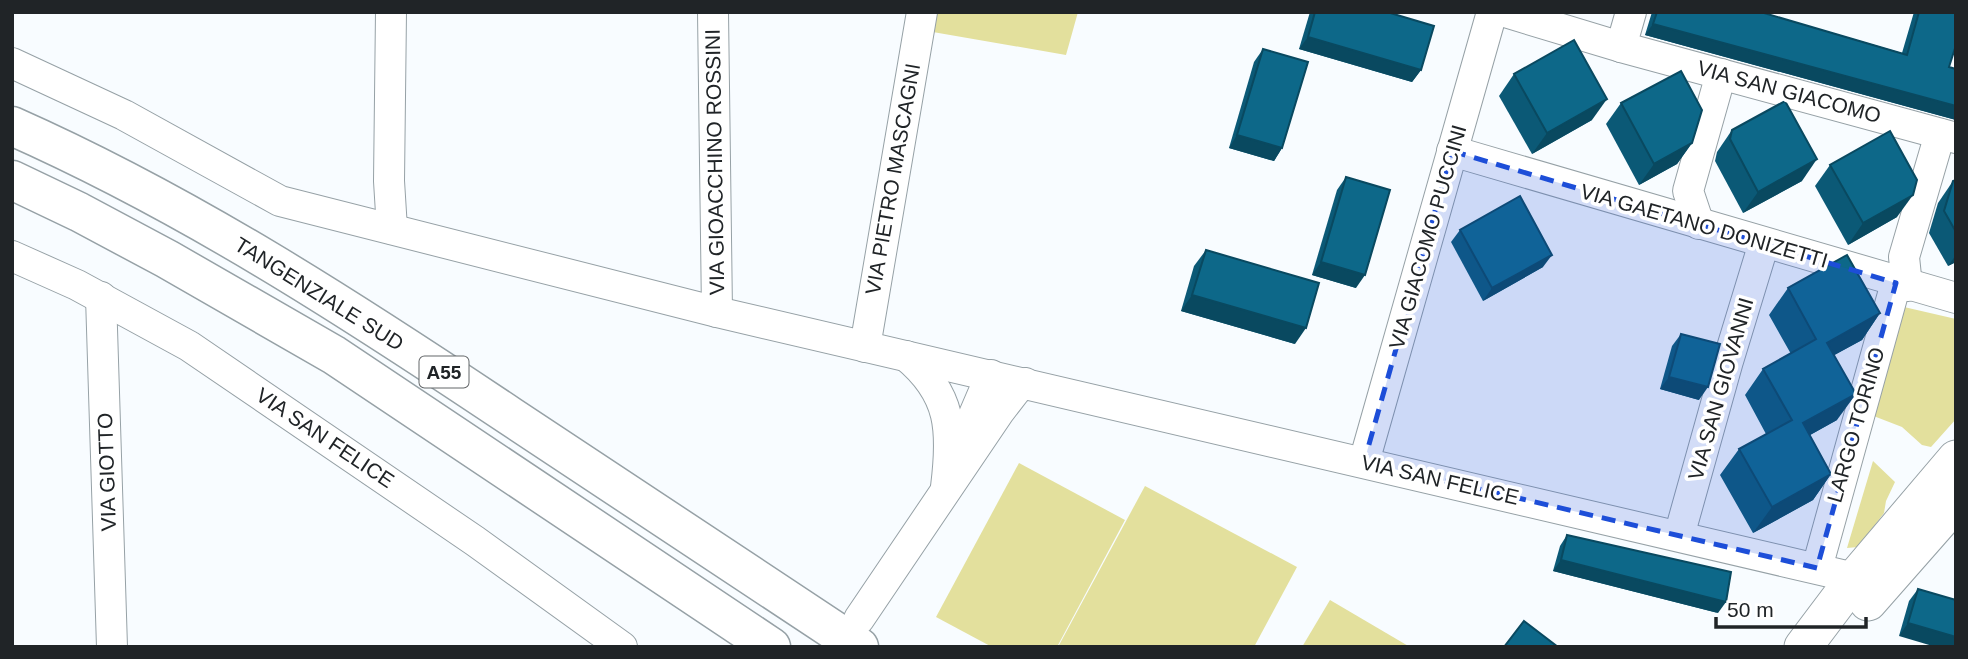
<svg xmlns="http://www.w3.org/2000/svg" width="1968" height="659" font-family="Arial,sans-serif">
<rect width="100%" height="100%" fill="#f8fcff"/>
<g fill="#e3e09d">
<path d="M930,12H1078L1066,55L927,31Z"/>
<path d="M1904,307L1956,319V419L1931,447L1922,445L1902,427L1871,415Z"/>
<path d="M1873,461L1895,482L1886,501L1884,513L1858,547L1847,548Z"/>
<path d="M1019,463L1125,520L1057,647H992L936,617Z"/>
<path d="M1145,486L1297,567L1254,647H1058Z"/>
<path d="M1330,600L1410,647H1302Z"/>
</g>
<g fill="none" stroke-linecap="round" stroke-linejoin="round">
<defs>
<g id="minor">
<path d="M391,12L389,181L392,229"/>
<path d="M713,12L717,312"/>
<path d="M1505,12L1621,47L1956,138"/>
<path d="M1621,47L1631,12"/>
<path d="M12,63L124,115L280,201L717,312L1855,578"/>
<path d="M1452,151L1956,298"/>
<path d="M1699,224L1688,191L1721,74"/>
<path d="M12,256L77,285L189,346L475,541L622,647"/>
<path d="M1907,286L1904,257L1940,134"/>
<path d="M101,297L112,647"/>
<path d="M865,347L922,12"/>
<path d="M906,356C952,394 953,431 946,487"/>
<path d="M961,445L991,375"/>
<path d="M1364,462L1492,12"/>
<path d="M1679,536L1728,361L1764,243"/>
<path d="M1817,568L1896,283"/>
<path d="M859,619L999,412L1016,390L1025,383"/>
</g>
<g id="major">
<path d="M1868,602L1956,502"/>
<path d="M1803,647L1855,578L1956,459"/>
</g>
<g id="highway">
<path d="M12,126C188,204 350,309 510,416C626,493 742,570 859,647"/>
<path d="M12,180L79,212L167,259L334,355L771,647"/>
</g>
</defs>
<use href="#minor" stroke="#96a1a6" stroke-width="32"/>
<use href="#major" stroke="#96a1a6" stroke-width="39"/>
<use href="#highway" stroke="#96a1a6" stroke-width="41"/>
<use href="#minor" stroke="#fff" stroke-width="30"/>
<use href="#major" stroke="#fff" stroke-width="37"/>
<use href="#highway" stroke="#fff" stroke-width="38"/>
</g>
<g fill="#0b5976">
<path d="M1310,12H1387L1421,70L1412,82L1299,49Z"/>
<path d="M1652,12H1764V13L1902,53L1914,12H1956L1949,67L1956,69V120L1645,35Z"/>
<path d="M1263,49L1282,148L1274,161L1229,148L1254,62Z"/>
<path d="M1514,74L1592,120L1532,154L1499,96Z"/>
<path d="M1621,103L1692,143L1677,164L1639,185L1606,124Z"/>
<path d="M1732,130L1802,181L1743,213L1715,161L1717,152Z"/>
<path d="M1830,165L1897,217L1848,245L1815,186Z"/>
<path d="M1346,177L1356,288L1312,275L1337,190Z"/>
<path d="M1956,180V262L1948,266L1929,233L1938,203L1953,181Z"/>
<path d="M1460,230L1543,267L1483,301L1451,242Z"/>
<path d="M1206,250L1295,344L1181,311L1194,266Z"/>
<path d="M1788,288L1880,313L1862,340L1834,355L1837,420L1810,435L1831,474L1813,500L1753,533L1720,475L1739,449L1766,434L1745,395L1763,369L1791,354L1769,315Z"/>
<path d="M1681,334L1699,400L1660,389L1672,346Z"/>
<path d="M1567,535L1718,613L1553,571L1560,546Z"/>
<path d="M1918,589L1956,600L1899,636L1909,601Z"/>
</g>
<g fill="#094960">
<path d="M1653,24L1956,106V120L1645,35Z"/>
<path d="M1308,37L1421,70L1412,82L1299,49Z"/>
<path d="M1607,99L1592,120L1532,154L1547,133Z"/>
<path d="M1237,135L1282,148L1274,161L1229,148Z"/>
<path d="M1692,143L1677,164L1639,185L1654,164Z"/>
<path d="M1817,159L1802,181L1743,213L1758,192Z"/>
<path d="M1913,195L1897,217L1848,245L1863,223Z"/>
<path d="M1552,255L1543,267L1483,301L1492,288Z"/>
<path d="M1956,255V262L1948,266Z"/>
<path d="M1321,262L1365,275L1356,288L1312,275Z"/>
<path d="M1192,295L1306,328L1295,344L1181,311Z"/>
<path d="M1880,313L1862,340L1809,369L1827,343Z"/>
<path d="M1669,377L1708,387L1699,400L1660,389Z"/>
<path d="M1856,394L1837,420L1785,449L1803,423Z"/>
<path d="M1831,474L1813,500L1753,533L1772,507Z"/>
<path d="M1561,560L1726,602L1718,613L1553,571Z"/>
<path d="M1908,623L1956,637V647H1936L1899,636Z"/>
</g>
<g fill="#0d6889" stroke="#094960" stroke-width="2">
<path d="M1315,12H1387L1434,26L1421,70L1308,37Z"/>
<path d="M1657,12H1764V13L1907,55L1919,12H1956V45L1949,67L1956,69V106L1653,24Z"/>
<path d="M1574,40L1607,99L1547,133L1514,74Z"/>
<path d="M1263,49L1308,62L1282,148L1237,135Z"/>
<path d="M1681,71L1702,110L1692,143L1654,164L1621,103Z"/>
<path d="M1785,101L1817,159L1758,192L1730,139L1732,130Z"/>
<path d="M1890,131L1917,180L1913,195L1863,223L1830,165Z"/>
<path d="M1346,177L1390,190L1365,275L1321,262Z"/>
<path d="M1956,180V232L1944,211L1953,181Z"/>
<path d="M1520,196L1552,255L1492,288L1460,230Z"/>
<path d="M1206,250L1319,283L1306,328L1192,295Z"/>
<path d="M1847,255L1880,313L1827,343L1856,394L1803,423L1831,474L1772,507L1739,449L1792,420L1763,369L1816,339L1788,288Z"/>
<path d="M1681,334L1720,344L1708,387L1669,377Z"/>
<path d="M1567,535L1731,572L1726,602L1561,560Z"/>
<path d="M1918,589L1956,600V637L1908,623Z"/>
<path d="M1524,621L1558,647H1504Z"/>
</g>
<path fill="#1d4ed8" fill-opacity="0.2" stroke="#1d4ed8" stroke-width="5" stroke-dasharray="14 9" stroke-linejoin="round" d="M1452,151L1896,283L1817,568L1364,462Z"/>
<g text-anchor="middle" stroke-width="7" stroke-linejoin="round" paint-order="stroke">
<rect fill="#fff" stroke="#636668" stroke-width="2" x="419.5" y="356.5" width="49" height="31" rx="5"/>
<g font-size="19" font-weight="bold" fill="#202427">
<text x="444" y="379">A55</text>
</g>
<g font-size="21" fill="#202427" stroke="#fff">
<text transform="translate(1789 92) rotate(15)" y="7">VIA SAN GIACOMO</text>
<text transform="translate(715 162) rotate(-91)" y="7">VIA GIOACCHINO ROSSINI</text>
<text transform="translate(893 179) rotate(-80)" y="7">VIA PIETRO MASCAGNI</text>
<text transform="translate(1704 226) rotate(16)" y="7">VIA GAETANO DONIZETTI</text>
<text transform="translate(1428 237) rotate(-74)" y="7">VIA GIACOMO PUCCINI</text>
<text transform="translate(319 294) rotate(32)" y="7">TANGENZIALE SUD</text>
<text transform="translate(1721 389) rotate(-74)" y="7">VIA SAN GIOVANNI</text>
<text transform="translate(1856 425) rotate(-74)" y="7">LARGO TORINO</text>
<text transform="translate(325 438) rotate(34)" y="7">VIA SAN FELICE</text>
<text transform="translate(107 472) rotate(-92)" y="7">VIA GIOTTO</text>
<text transform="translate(1440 480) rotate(13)" y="7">VIA SAN FELICE</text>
</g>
</g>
<rect width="1968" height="659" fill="none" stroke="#202427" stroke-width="28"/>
<path d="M1716 617v10h150v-10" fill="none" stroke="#202427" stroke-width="3.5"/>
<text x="1727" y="617" font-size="21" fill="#202427" stroke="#ffffff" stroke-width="5" paint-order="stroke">50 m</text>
</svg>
